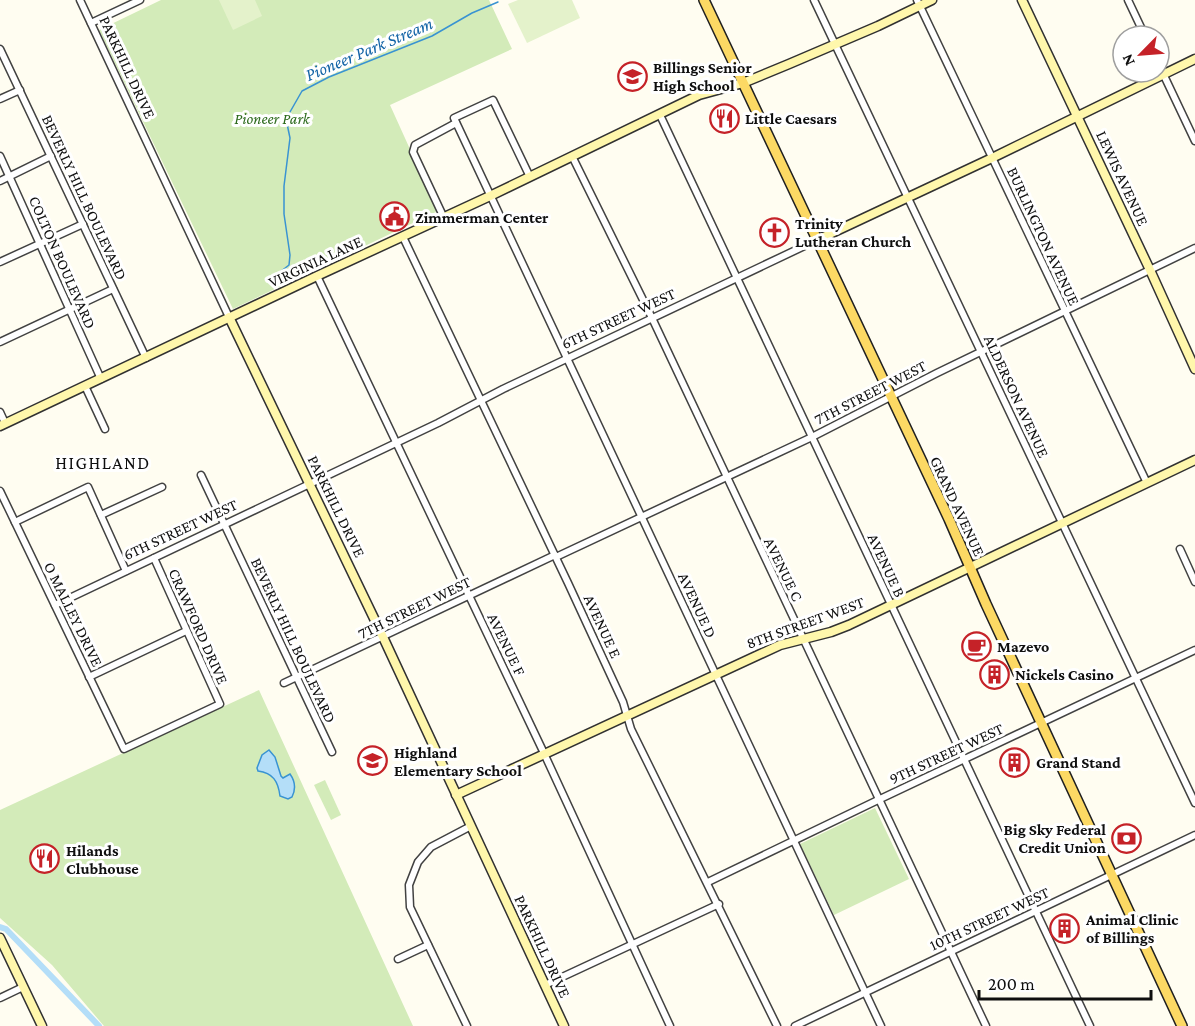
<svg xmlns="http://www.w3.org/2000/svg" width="1195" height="1026" font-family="'Crimson Pro',serif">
<rect width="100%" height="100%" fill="#fffdf1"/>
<g fill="#d3ebb9">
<path d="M161,0H489L512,49L390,105L438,211L233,309L99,30Z"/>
<path d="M259,690L413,1026H104L52,965L0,918V810Z"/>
<path d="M325,780L341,815L331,820L314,785Z"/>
<path d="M875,808L909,879L834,915L800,844Z"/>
</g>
<g fill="#e4f2cb">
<path d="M219,0H255L262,16L233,30Z"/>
<path d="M518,0H572L580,18L527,43L508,4Z"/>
</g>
<path fill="#b4def8" stroke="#3993d2" stroke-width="1.5" d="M269,750L275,757L281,776L283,778L290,774C295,781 296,789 292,797L288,799L280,796C278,781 273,773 258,771L257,768L262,755Z"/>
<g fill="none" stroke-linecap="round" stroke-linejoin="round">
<path stroke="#3993d2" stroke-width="1.5" d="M284,284L280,272L289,265L290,255L284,214V186L290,138L286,119L302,91L329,77L432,36L472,13L498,2"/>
<path stroke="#b4def8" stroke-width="6" d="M0,927L6,929L99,1026"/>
<defs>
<g id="street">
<path d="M80,0L229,317"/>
<path d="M814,0L1195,803"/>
<path d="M917,0L1147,483"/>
<path d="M1128,0L1145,36"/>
<path d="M91,23L140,0"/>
<path d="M0,49L146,358"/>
<path d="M1159,65L1195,141"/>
<path d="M0,99L20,90"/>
<path d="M660,115L1090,1026"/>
<path d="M0,156L101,379"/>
<path d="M572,156L652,318L986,1026"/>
<path d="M530,177L493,100L454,118L881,1026"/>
<path d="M0,181L51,156"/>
<path d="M444,218L413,152L415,145L456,123"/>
<path d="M403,237L568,583L623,702L631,729L777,1026"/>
<path d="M0,262L83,224"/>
<path d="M317,276L542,749L670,1026"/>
<path d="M0,342L113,289"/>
<path d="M85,386L105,429"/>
<path d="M0,412L5,423"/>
<path d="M201,475L332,752"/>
<path d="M0,491L124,749L220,704L154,558"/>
<path d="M101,515L162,487"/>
<path d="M15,522L88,487L126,571"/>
<path d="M1180,549L1195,582"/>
<path d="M556,557L812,437L937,373L1195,248"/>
<path d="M55,605L438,423L503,389L817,240"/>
<path d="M89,677L186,631"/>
<path d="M284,683L555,555"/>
<path d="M708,882L878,800L1195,650"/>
<path d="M398,959L428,945"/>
<path d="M545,985L719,904"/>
<path d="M0,998L23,987"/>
<path d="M467,1026L410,907L409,885L418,862L431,847L471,826"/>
<path d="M795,1026L1195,835"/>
</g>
<g id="secondary">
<path d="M1022,0L1150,270L1195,369"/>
<path d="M817,240L992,158L1195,59"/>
<path d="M229,317L383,637L564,1026"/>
<path d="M0,426L317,276L490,196L699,95L743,83L789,64L878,26L932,0"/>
<path d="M456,795L780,645L831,632L849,625L1195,460"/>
<path d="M0,938L42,1026"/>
</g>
<path id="primary" d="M704,0L949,519L986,604L1182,1026"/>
</defs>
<use href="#street" stroke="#424242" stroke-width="9"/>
<use href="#secondary" stroke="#313131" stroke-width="11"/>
<use href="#primary" stroke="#202020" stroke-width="12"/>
<use href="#street" stroke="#fff" stroke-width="6"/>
<use href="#secondary" stroke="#fff7ac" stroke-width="8"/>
<use href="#primary" stroke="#fcd964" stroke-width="9"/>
</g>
<defs>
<symbol id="school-ring" viewBox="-11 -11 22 22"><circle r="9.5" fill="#fff" stroke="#c52228" stroke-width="1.5"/><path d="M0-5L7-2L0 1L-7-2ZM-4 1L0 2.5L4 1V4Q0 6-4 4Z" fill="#c52228"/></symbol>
<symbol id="restaurant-ring" viewBox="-11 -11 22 22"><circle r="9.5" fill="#fff" stroke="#c52228" stroke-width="1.5"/><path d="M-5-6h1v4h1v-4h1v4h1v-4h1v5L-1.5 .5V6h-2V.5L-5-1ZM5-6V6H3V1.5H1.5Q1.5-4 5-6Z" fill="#c52228"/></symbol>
<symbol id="civic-ring" viewBox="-11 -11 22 22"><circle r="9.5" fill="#fff" stroke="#c52228" stroke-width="1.5"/><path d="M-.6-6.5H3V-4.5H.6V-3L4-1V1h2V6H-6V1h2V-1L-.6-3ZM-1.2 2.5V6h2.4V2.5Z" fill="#c52228"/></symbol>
<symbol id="church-ring" viewBox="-11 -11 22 22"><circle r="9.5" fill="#fff" stroke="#c52228" stroke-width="1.5"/><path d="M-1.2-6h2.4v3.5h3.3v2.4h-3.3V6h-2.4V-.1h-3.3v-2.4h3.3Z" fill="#c52228"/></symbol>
<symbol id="cafe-ring" viewBox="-11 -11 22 22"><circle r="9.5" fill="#fff" stroke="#c52228" stroke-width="1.5"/><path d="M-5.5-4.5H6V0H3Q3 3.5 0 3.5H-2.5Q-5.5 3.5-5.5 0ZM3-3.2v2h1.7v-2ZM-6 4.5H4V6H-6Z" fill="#c52228"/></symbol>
<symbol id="building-ring" viewBox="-11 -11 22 22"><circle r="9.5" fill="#fff" stroke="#c52228" stroke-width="1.5"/><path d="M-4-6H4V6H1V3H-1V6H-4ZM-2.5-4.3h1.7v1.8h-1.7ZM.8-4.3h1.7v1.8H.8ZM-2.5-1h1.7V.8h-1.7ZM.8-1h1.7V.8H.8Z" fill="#c52228"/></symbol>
<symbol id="bank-ring" viewBox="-11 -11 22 22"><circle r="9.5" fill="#fff" stroke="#c52228" stroke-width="1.5"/><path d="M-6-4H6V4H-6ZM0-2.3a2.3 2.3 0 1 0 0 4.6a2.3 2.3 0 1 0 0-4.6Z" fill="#c52228"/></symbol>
</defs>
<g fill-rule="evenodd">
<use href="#school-ring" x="616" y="60" width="33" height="33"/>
<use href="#restaurant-ring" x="708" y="102" width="33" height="33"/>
<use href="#civic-ring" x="378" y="200" width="33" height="33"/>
<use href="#church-ring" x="758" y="216" width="33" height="33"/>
<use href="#cafe-ring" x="960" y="630" width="33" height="33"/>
<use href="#building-ring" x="978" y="658" width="33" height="33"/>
<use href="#school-ring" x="356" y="744" width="33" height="33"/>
<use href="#building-ring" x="998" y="746" width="33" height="33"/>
<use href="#bank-ring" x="1110" y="822" width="33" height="33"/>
<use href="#restaurant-ring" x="28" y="842" width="33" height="33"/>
<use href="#building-ring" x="1048" y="912" width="33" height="33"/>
</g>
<g text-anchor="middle" stroke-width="6" stroke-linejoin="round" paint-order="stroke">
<g font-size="16" fill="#0f0f0f" stroke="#fff">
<text transform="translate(128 67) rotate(65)" y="6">PARKHILL DRIVE</text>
<text transform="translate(1123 178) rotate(65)" y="6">LEWIS AVENUE</text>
<text transform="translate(85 197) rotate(65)" y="6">BEVERLY HILL BOULEVARD</text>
<text transform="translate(1044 236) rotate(65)" y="6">BURLINGTON AVENUE</text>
<text transform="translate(315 261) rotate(-25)" y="6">VIRGINIA LANE</text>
<text transform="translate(63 262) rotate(66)" y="6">COLTON BOULEVARD</text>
<text transform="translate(618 318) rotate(-25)" y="6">6TH STREET WEST</text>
<text transform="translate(870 392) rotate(-27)" y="6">7TH STREET WEST</text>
<text transform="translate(1017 396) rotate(65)" y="6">ALDERSON AVENUE</text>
<text transform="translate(337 506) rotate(64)" y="6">PARKHILL DRIVE</text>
<text transform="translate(958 506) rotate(65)" y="6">GRAND AVENUE</text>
<text transform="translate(180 529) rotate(-25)" y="6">6TH STREET WEST</text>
<text transform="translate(887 565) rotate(65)" y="6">AVENUE B</text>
<text transform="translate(784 569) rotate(64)" y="6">AVENUE C</text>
<text transform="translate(698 605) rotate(65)" y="6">AVENUE D</text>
<text transform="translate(414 607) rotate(-26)" y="6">7TH STREET WEST</text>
<text transform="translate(74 614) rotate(64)" y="6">O MALLEY DRIVE</text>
<text transform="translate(805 622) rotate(-20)" y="6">8TH STREET WEST</text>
<text transform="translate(199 626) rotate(66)" y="6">CRAWFORD DRIVE</text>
<text transform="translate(603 626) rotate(65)" y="6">AVENUE E</text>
<text transform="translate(294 640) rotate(65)" y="6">BEVERLY HILL BOULEVARD</text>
<text transform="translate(507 644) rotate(64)" y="6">AVENUE F</text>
<text transform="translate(946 753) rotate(-25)" y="6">9TH STREET WEST</text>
<text transform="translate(989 918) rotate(-25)" y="6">10TH STREET WEST</text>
<text transform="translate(543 946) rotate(65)" y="6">PARKHILL DRIVE</text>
</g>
<g font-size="16" font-weight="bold" fill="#0f0f0f" stroke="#fff" text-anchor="start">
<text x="653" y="73">Billings Senior<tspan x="653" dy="18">High School</tspan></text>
<text x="745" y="124">Little Caesars</text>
<text x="415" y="223">Zimmerman Center</text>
<text x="795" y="229">Trinity<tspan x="795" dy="18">Lutheran Church</tspan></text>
<text x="997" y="652">Mazevo</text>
<text x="1015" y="680">Nickels Casino</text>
<text x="394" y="758">Highland<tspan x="394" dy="18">Elementary School</tspan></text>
<text x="1036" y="768">Grand Stand</text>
<text x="1106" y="835" text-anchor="end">Big Sky Federal<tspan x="1106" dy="18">Credit Union</tspan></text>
<text x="66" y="856">Hilands<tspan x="66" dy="18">Clubhouse</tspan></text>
<text x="1086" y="925">Animal Clinic<tspan x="1086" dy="18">of Billings</tspan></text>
</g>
<g font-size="16" font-style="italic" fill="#2c6a1c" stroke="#fff">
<text x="272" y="124">Pioneer Park</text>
</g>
<g font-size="18" font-style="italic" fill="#1364a6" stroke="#fff">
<text transform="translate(369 49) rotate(-23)" y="6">Pioneer Park Stream</text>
</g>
<g font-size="18" letter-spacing="1.5" fill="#0f0f0f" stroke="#fff">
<text x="103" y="469">HIGHLAND</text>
</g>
</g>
<g transform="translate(1141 54) rotate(245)"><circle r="28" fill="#ffffff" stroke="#9f9f9f" stroke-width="1.5"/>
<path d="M0-4.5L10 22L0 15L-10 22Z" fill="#c52228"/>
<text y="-9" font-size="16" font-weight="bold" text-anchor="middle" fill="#0f0f0f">N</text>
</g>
<path d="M979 990v9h172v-9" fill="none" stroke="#0f0f0f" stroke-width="3"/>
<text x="988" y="990" font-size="18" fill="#0f0f0f" stroke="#ffffff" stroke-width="4.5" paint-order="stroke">200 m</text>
</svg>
